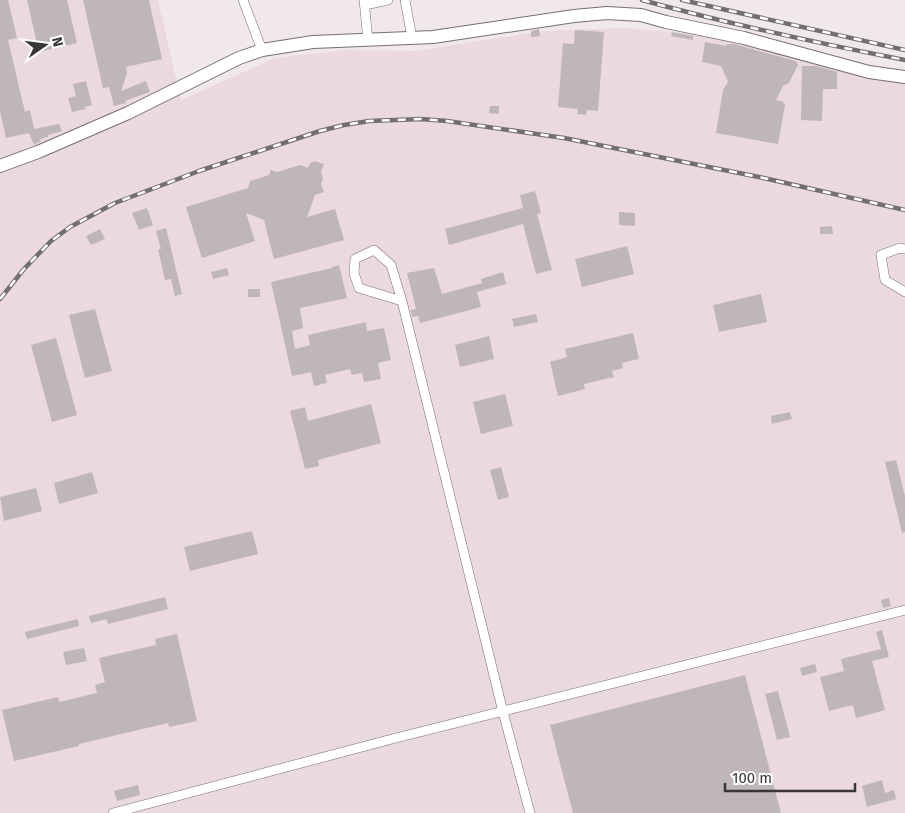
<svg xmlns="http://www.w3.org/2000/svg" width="905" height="813" font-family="'Fira Sans',sans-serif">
<rect width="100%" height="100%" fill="#f1e8ea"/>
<path fill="#ecd9dd" d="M0,0H158L181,100L275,58L345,50L416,51L542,31L625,28L744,38L905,73V813H0Z"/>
<g fill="#bfb6b8">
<path d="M0,0H8L17,38L8,40L25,112L30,110L34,129L59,124L62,131L48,135V137L40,139L41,141L34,145L29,133L6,138L0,111Z"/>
<path d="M27,0H67L77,43L39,52Z"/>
<path d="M83,0H149L162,59L126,67L127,74L121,91L146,81L150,92L125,101L126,103L114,106L109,87L103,88Z"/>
<path d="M539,29L540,36L531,37V31Z"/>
<path d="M575,30L604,32L598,111L587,110L586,115L577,114L578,109L558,107L563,43L574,44Z"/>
<path d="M672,32L693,36V40L671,36Z"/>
<path d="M705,42L726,46V44H734L796,61L798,65L789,83L783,86L776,100L783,102L785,105L778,144L716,133L723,90L728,82L721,66L702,62Z"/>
<path d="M802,66H817L837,72V89H823L822,121L801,120Z"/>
<path d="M86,81L92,105L85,107V109L72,112L68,98L76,96L73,84Z"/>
<path d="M490,106H499V114L489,113Z"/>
<path d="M315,161L324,164L321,172L323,179L321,184L324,192L315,195L307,217L335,209L344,240L274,259L264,220L246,213L255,241L202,258L186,207L248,188L250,181L269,175L271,170L277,172L300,165L308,168L310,163Z"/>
<path d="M535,191L541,213L537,214L552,270L536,274L523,224L449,245L445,229L523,208L520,195Z"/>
<path d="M147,208L153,225L139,230L132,213Z"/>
<path d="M619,212L635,213V226L619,225Z"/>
<path d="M832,226L833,234H820V227Z"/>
<path d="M166,228L182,294L175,296L171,279L165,280L158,249H161L156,231Z"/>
<path d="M100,229L105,239L91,245L86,236Z"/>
<path d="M627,246L634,274L582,287L575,259Z"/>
<path d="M339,265L347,298L300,308L303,328L292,331L295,349L310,345L308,335L366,322L367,331L384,328L391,360L378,363L381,379L364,382L362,373L352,375L350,369L325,375L327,383L314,386L311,372L292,376L271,282L332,268V267Z"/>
<path d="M227,268L229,275L213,279L211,272Z"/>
<path d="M434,268L442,294L482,283L481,279L503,272L506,284L477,292L481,307L420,323L418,316L412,317L411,310L416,309L407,273Z"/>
<rect x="248" y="289" width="12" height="8"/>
<path d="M761,294L767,322L719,332L713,305Z"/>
<path d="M95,309L112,371L85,378L69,315Z"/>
<path d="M536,314L538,322L514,327L512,319Z"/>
<path d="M633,333L639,359L622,363L623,368L612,371L614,377L584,384L585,389L558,396L550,362L567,357L565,349Z"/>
<path d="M489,336L494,359L460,367L455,345Z"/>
<path d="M56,338L77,415L52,422L31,345Z"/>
<path d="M505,394L513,426L481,434L473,402Z"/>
<path d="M371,404L381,443L318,460L319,466L305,469L290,411L305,407L308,421Z"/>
<path d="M790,412L792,419L772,424L771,416Z"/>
<path d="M896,460L905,496V532L902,533L885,462Z"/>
<path d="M501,467L509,497L498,500L490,470Z"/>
<path d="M92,472L98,493L59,504L54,483Z"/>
<path d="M36,488L42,511L4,521L0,497Z"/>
<path d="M252,531L258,554L190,571L184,547Z"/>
<path d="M165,597L168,609L108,624L106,619L91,623L89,616Z"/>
<path d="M889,598L891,606L883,608L881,600Z"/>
<path d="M78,619L79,626L27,639L25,632Z"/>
<path d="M882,630L889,657L872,661L885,710L856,718L853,705L829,711L820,677L844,671L841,659L881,649L876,632Z"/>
<path d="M177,634L197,721L169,727L168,723L79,744V746L14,761L2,710L58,697L59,702L97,693L95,685L105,682L99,658L156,645L155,639Z"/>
<path d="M84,648L87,661L66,665L63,652Z"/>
<path d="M815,664L817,672L802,676L800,668Z"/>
<path d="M745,675L781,813H573L550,725Z"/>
<path d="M778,691L790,737L777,740L765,694Z"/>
<path d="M882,780L885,793L894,790L896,799L867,807L862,786Z"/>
<path d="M138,785L140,795L117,801L114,791Z"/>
</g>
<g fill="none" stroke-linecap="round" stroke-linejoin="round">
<defs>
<g id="street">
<path d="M243,0L262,50"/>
<path d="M364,0L368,40"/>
<path d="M405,0L412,38"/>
<path d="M365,5L388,0"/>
<path d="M905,249L900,248L881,255L885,280L905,292"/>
<path d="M402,301L359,288L354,273L355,259L374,250L391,265L402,301L503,712L530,813"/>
<path d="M113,813L392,739L905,610"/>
</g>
<path id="secondary" d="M0,166L38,152L128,113L239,58L262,50L313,42L433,37L574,16L607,13L641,15L666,22L744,38L869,72L905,77"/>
</defs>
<use href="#street" stroke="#776e70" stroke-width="10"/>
<use href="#secondary" stroke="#776e70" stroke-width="14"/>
<use href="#street" stroke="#fff" stroke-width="9"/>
<use href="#secondary" stroke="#fff" stroke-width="12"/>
<defs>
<g id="rail">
<path d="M642,0C729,24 817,43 905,60"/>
<path d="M682,0L905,50"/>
<path d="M0,299L24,269L51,241L70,227L115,203L199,171L320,131L344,125L369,121L421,119L447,121L564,138L759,177L905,210"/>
</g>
</defs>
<use href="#rail" stroke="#736e6f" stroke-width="4.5"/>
<use href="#rail" stroke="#fff" stroke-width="2.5" stroke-dasharray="8" stroke-linecap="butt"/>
</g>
<g transform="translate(45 45) rotate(76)" stroke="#ffffff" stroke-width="4" paint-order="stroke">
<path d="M0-4L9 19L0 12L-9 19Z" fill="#383535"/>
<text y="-8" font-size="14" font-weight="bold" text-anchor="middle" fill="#383535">N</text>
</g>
<path d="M725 783v8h130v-8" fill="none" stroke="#383535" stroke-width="2.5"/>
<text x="732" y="783" font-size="15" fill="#383535" stroke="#ffffff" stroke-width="4" paint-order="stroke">100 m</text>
</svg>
